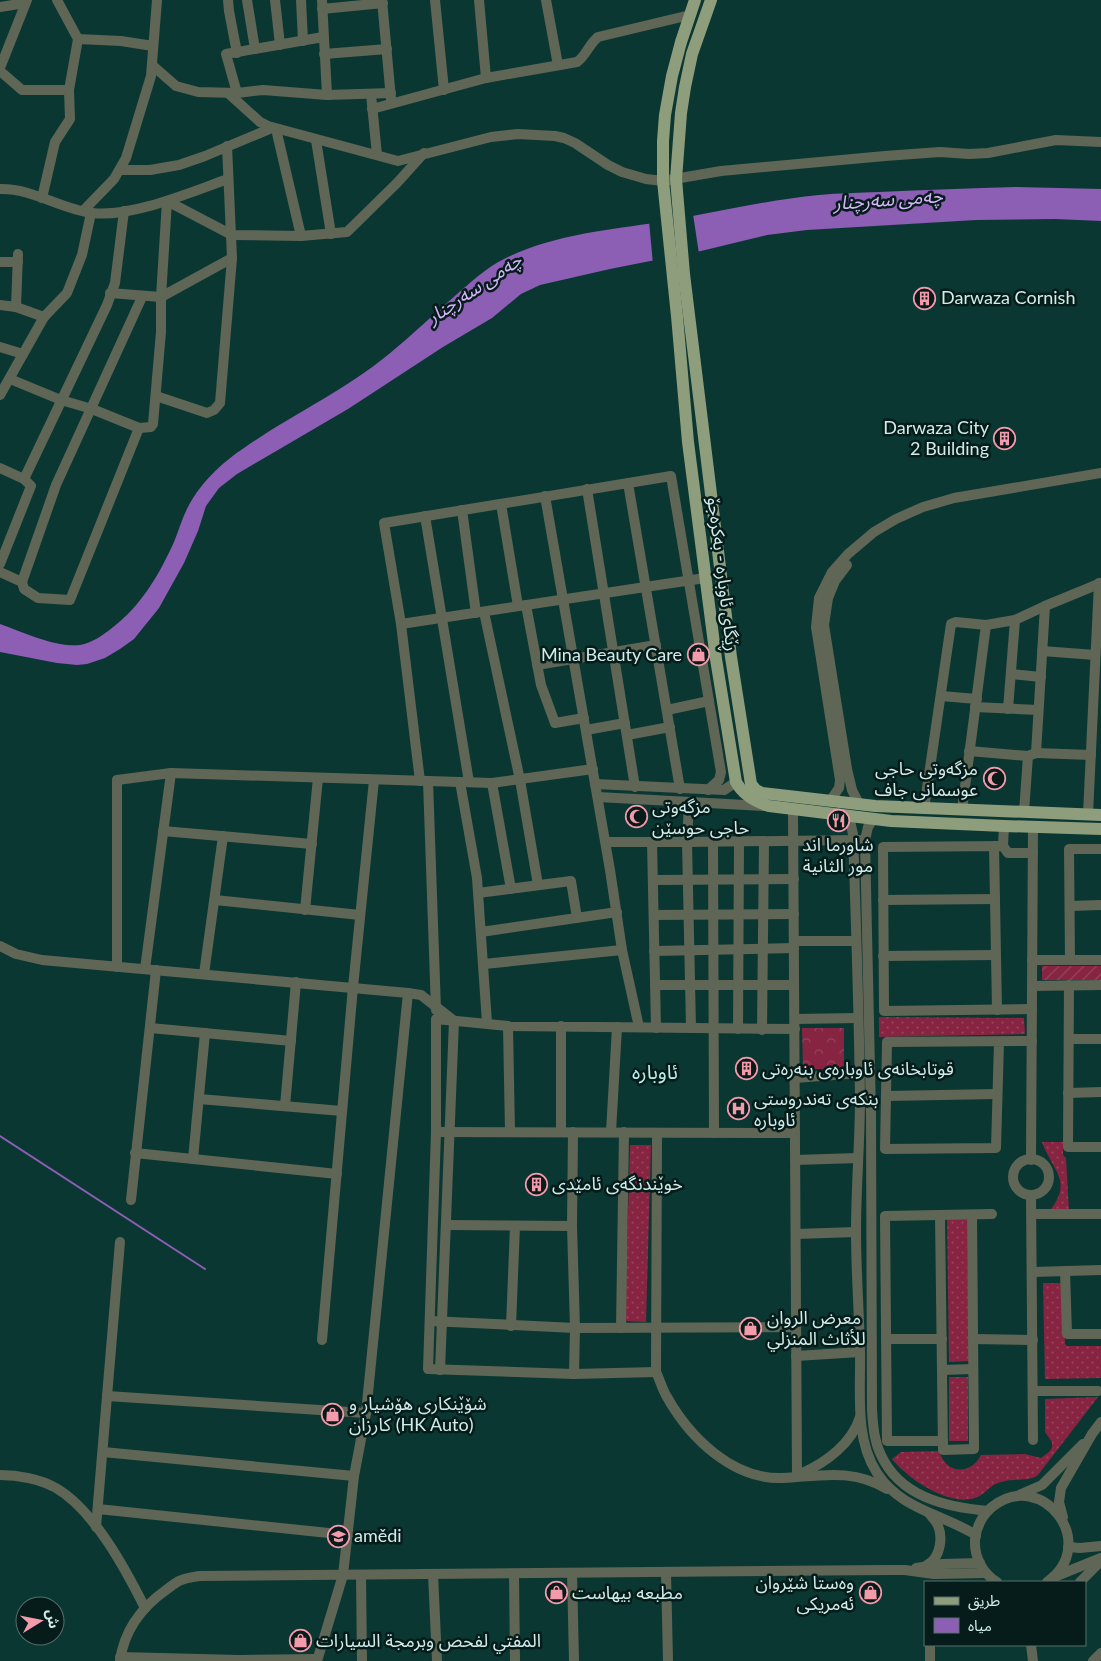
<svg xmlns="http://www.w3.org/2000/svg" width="1101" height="1661" font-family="Lato,'Noto Sans Arabic',sans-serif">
<defs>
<pattern id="grass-dots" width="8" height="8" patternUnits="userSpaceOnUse" patternTransform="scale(1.25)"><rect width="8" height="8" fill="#862441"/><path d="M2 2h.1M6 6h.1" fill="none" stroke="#96445c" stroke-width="1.8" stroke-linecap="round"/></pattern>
<pattern id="forest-crowns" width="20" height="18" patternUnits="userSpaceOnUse" patternTransform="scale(1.25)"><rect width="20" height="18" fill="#862441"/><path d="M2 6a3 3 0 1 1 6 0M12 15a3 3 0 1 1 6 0" fill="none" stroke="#96445c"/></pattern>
<pattern id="garden-furrows" width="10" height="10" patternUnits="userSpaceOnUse" patternTransform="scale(1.25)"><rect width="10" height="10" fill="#862441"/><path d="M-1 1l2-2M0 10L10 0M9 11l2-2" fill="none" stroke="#96445c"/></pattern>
</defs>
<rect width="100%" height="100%" fill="#0b3733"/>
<g fill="url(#grass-dots)">
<path d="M879,1017L1024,1018L1025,1034L879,1037Z"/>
<path d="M1042,1142H1063V1155L1066,1158L1069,1212H1049C1074,1181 1053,1172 1042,1142Z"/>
<path d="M630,1145H651L646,1322L625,1321Z"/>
<path d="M947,1219H967L969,1361L949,1362Z"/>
<path d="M1043,1283H1063L1065,1344L1067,1346H1101V1378L1045,1379Z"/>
<rect x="949" y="1377" width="19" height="64"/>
<path d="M1098,1397L1038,1475C1029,1482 1013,1478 1001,1482C989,1485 985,1495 975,1498C949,1507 907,1478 892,1459L901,1452L939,1451C946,1474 970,1476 981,1455L1025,1454L1041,1458L1049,1452L1052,1448V1442L1045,1432V1399Z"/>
</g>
<path fill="url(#forest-crowns)" d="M802,1028H844V1069H803Z"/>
<rect fill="url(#garden-furrows)" x="1042" y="966" width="59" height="14"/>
<path fill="#8c5eb4" d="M1016,187L1101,189V221L1055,219L976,220L807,230L767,235L701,251L610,269L540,285L521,294L492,318L443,347L348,409L237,474L219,488L206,506L198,531L184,563L159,608L134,639L120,649L105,658L87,664L77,665L57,663L0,652V624C23,632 56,648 80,645C92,643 103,635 112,628C141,606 159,575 174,542C180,527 184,512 193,498C205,479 224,461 244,448C291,415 344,391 389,354C412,335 434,314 456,295C471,282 486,268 504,259C551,235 608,230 660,222C713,213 766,200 819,195C839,193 859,193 879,192C925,190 971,188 1016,187Z"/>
<path fill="#0b3733" d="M693,214L699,254L653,264L649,221Z"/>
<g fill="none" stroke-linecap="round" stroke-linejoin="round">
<path stroke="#8c5eb4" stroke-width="2" d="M0,1136L205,1269"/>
<g stroke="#5f6656" stroke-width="10">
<path d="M228,0L229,11L237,53"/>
<path d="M247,0L255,49"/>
<path d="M275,0L280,45"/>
<path d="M301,0L303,41"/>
<path d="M322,0L327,95"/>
<path d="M382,0L391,99"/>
<path d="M435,0L444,90"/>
<path d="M479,0L486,78"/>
<path d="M546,0L558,65"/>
<path d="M0,7L25,3"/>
<path d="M322,9L383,3"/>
<path d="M78,39L121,41L153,46"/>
<path d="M324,54L387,49"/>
<path d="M152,65L176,86L198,92L237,93L263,90L327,95L391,93"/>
<path d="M0,68L27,0"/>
<path d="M0,71L22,90H69"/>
<path d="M228,93L260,122L268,126L398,161L491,137L518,134L555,136L564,138L575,143L608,165L622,172L646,179L663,181L721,171L885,156L940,152L969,154L988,153L1056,140L1101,142"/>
<path d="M237,93L226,54L323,37"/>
<path d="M371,94L377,155"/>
<path d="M372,109L486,78L577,62C586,56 589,44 598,37L690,15"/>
<path d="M276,129L301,236"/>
<path d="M316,140L331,234"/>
<path d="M121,170H150L179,165L205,156L272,128"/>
<path d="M0,189C32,188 60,209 92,213C131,218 191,192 228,179"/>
<path d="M42,198L55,142L70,119L69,90L78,39L57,0"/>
<path d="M83,211L114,179L126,158L151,76L157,0"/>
<path d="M0,262H18"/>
<path d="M110,293L161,297L232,258"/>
<path d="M0,305L16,307L44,317"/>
<path d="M16,307L18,254"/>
<path d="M0,347L23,354"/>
<path d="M10,379L61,400L92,409L139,428L151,427L153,424L161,332V297L167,201L232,235L301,236L347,232L397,183L424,153"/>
<path d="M0,395L44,317L67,293L82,255L91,213"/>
<path d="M156,396L207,413L214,410L220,403L232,258L227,146"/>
<path d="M0,468L24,479L31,486L0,564"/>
<path d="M24,479L107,305L115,283L124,211"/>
<path d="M628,483L680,789"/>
<path d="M587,489L635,787"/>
<path d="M545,496L610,870L622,950L639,1027"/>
<path d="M501,504L518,606"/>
<path d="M462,510L476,613"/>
<path d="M425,516L469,782"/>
<path d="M847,565L835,581L828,598L824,625L847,769L852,790L859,804"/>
<path d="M0,572L22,582L56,485L142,297"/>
<path d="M22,582L24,589L38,598L70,600L139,428"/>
<path d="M526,605L541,685L555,723L584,718"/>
<path d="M484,612L520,780L538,885"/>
<path d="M401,624L705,578"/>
<path d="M1042,651L1095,655"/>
<path d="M537,665L656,645"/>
<path d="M1011,674L1041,677"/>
<path d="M941,696L977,699"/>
<path d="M975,707L1038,710"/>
<path d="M1008,709L1015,620"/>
<path d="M667,710L709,701"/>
<path d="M586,730L625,723"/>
<path d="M627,735L670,727"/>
<path d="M969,751L1028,756"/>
<path d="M1036,753L1091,755"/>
<path d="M420,781L401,624L384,523L671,476L721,772L719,780L708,790"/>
<path d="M428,781L436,1010"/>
<path d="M460,782L477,878L487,1023"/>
<path d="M492,783L511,889"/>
<path d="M595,784L724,790L736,782"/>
<path d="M598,797L764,806"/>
<path d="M830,801L839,788L840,780L816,627L819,598L832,572L848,554L874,532L896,519L923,507L954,498L1101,473"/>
<path d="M689,803L687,842L691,1028"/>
<path d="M924,809L951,624L956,622L986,625L1015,620L1045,606L1101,583"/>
<path d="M793,810L797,1476"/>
<path d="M962,810L986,625"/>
<path d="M1024,812L1028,756L1036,753L1045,606"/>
<path d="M1088,814L1099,583"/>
<path d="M849,817L853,834C856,922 859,1010 860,1098C860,1142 856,1187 856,1231C856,1271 859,1310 860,1350C861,1390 854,1438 877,1473C900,1509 942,1514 976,1535"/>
<path d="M873,819L868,827L865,840L871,1115L872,1410C873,1425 874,1441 881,1455C900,1497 946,1507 988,1511"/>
<path d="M163,831L312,844"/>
<path d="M606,842H687L859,840"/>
<path d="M652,842L656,1028"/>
<path d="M713,842L714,1133"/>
<path d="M994,846L997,1010"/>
<path d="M1003,846L1004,826"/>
<path d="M653,880L794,879"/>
<path d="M478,893L571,881L577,918"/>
<path d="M215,900L360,915"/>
<path d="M883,900L995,899"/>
<path d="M1070,906L1101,905"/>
<path d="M305,910L318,778"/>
<path d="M654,915L794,914"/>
<path d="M481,932L617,912"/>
<path d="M794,941H856"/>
<path d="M0,946L16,954L42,960L408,993L421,995L453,1020"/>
<path d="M654,951L794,948"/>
<path d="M883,956L996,955"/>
<path d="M1032,960H1101"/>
<path d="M1070,960L1069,849H1101"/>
<path d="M484,964L622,950"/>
<path d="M117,967V780L171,773L492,783L593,769"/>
<path d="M145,969L171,773"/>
<path d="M204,974L223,836"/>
<path d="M655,985H794"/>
<path d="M1069,985L1068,1147H1101"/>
<path d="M1032,986L1101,985"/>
<path d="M1032,1009L884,1011L883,847L1003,846L1008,853H1033"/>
<path d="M795,1019L858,1018"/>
<path d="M508,1026L510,1132"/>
<path d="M561,1026V1132"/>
<path d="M150,1028L291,1041"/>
<path d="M738,1029L739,842"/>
<path d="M762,1030L764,841"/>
<path d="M1069,1039H1101"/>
<path d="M999,1042L996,1148L885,1149L887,1042L1032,1041"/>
<path d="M795,1078L860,1073"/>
<path d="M1068,1093L1101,1092"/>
<path d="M886,1096L997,1094"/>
<path d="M199,1099L342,1111"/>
<path d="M285,1106L296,982"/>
<path d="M436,1132L795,1133"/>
<path d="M573,1132L572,1226L575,1328L574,1374"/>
<path d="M611,1132L617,1027"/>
<path d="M657,1133L656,1372C660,1380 662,1389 667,1397C690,1438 733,1480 783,1478C820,1476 852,1468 887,1489"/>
<path d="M135,1153L337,1174"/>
<path d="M193,1159L205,1033"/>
<circle cx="1031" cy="1177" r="18"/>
<path d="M795,1160L858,1158"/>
<path d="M1031,1160L1033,827"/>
<path d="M1031,1195L1033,1440"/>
<path d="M131,1200L156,970"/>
<path d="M1032,1214H1101"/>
<path d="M940,1215L943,1450L974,1449L972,1215"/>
<path d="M447,1225L572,1226"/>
<path d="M796,1234L856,1232"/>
<path d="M1065,1271L1067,1334H1101"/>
<path d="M1033,1272L1101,1270"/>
<path d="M430,1321L575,1328L796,1327"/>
<path d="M511,1326L515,1226"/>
<path d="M621,1328L624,1132"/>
<path d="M886,1339H942"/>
<path d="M973,1339L1033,1340"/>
<path d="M322,1340L353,987L374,780"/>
<path d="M796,1356L860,1352"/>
<path d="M440,1370L454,1021"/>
<path d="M942,1370L973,1369"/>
<path d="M656,1372L574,1374L428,1369L436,1132V1019L508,1026L795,1029"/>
<path d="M1033,1391H1098"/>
<path d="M107,1396L366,1413"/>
<path d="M943,1441H887L885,1216L992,1214"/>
<path d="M103,1452L354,1476"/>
<path d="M802,1473C827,1462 852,1443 860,1417"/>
<path d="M0,1475C18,1475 40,1479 56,1488C94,1510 126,1570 145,1608"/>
<path d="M1019,1495L1042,1485L1083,1444"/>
<path d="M98,1509L348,1535"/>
<path d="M1063,1517L1059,1502L1061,1488L1092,1434L1101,1422"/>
<path d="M96,1527L120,1242"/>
<path d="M1068,1547L1080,1548L1101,1546"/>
<path d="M927,1565C941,1558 944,1535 936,1522C934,1519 931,1516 929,1513"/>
<path d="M916,1568L943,1564L980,1563"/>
<path d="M666,1572L668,1661"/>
<path d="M572,1573L574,1661"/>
<path d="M433,1574L437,1661"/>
<path d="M514,1574L515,1661"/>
<path d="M361,1575L362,1661"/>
<path d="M1054,1577L1101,1558"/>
<path d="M997,1582C983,1574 974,1557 975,1540C976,1528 982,1515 992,1507C1042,1467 1101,1544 1047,1582"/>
<path d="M1080,1582L1101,1561"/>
<path d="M1031,1645L1033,1661"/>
<path d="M120,1657L239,1660L317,1659"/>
<path d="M120,1661C124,1631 142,1607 166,1590C170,1587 175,1583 179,1581C185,1578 192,1577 199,1576L887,1570H905L934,1574L986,1573"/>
<path d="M317,1661L343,1575L354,1476L366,1413L408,993"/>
<path d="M930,1661V1645"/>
<path d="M1093,1661L1101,1653"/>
</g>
<g stroke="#8e9d7c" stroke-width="12">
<path d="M695,0L681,42L672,76L665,115L663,141V181L677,316L688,442L716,659L736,782C743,795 756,802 769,806L891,821L1004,826L1101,829"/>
<path d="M711,0L692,54L685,87L681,113L676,179L684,274L731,657L751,784L756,790L762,793L875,806L1101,815"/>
</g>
</g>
<defs>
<symbol id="building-ring" viewBox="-11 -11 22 22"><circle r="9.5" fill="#051c1a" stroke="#f39aab" stroke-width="1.5"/><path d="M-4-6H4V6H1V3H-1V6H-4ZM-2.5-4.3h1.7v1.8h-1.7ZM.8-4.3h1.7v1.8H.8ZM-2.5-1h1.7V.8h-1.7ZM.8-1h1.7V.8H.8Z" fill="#f39aab"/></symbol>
<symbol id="shop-ring" viewBox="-11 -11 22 22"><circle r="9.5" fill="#051c1a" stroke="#f39aab" stroke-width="1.5"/><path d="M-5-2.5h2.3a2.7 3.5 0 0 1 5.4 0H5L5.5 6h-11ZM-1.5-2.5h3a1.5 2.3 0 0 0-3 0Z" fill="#f39aab"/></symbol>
<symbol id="mosque-ring" viewBox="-11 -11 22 22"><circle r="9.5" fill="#051c1a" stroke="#f39aab" stroke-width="1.5"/><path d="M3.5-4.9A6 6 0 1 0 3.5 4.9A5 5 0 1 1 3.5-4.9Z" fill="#f39aab"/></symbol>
<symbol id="restaurant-ring" viewBox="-11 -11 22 22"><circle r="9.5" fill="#051c1a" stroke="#f39aab" stroke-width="1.5"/><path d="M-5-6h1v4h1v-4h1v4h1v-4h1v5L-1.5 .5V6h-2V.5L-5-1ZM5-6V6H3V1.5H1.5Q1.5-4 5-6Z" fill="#f39aab"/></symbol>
<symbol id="hospital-ring" viewBox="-11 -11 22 22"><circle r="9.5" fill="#051c1a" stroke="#f39aab" stroke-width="1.5"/><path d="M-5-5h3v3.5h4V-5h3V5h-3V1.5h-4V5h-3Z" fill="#f39aab"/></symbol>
<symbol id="school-ring" viewBox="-11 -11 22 22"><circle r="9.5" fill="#051c1a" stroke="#f39aab" stroke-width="1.5"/><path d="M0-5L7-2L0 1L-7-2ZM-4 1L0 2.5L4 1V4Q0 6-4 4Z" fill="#f39aab"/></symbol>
</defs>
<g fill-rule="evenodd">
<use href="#building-ring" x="912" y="286" width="25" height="25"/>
<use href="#building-ring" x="992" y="426" width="25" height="25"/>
<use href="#shop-ring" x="686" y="642" width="25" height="25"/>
<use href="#mosque-ring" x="982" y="766" width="25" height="25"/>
<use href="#mosque-ring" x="624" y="804" width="25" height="25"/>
<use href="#restaurant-ring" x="826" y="808" width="25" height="25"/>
<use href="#building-ring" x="734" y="1056" width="25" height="25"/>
<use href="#hospital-ring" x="726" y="1096" width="25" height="25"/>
<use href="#building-ring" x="524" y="1172" width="25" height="25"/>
<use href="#shop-ring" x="738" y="1316" width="25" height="25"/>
<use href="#shop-ring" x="320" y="1402" width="25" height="25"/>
<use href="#school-ring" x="326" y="1524" width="25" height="25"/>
<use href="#shop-ring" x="544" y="1580" width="25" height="25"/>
<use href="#shop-ring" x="858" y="1580" width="25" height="25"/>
<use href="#shop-ring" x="288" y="1628" width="25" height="25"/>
</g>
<g text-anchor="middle" stroke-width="5" stroke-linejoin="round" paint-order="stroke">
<g font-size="18" fill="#d1ece9" stroke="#051c1a" text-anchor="start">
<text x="941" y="304">Darwaza Cornish</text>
<text x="989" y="434" text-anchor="end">Darwaza City<tspan x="989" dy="21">2 Building</tspan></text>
<text x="682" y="661" text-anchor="end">Mina Beauty Care</text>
<text x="978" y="775" text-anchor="end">مزگەوتی حاجی<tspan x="978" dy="21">عوسمانی جاف</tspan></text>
<text x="652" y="813">مزگەوتی<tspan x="652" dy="21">حاجی حوسێن</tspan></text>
<text x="838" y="851" text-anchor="middle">شاورما اند<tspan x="838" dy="21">مور الثانية</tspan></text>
<text x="762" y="1075">قوتابخانەی ئاوبارەی بنەرەتی</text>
<text x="754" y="1105">بنکەی تەندروستی<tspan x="754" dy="21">ئاوبارە</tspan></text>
<text x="552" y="1190">خوێندنگەی ئامێدی</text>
<text x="767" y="1324">معرض الروان<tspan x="767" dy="21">للأثاث المنزلي</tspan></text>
<text x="349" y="1410">شۆێنکاری هۆشیار و<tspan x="349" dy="21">کارزان (HK Auto)</tspan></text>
<text x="354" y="1542">amědi</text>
<text x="854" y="1589" text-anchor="end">وەستا شێروان<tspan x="854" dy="21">ئەمریکی</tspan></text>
<text x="572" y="1599">مطبعه بيهاست</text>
<text x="316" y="1647">المفتي لفحص وبرمجة السيارات</text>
</g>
<g font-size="18" fill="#d1ece9" stroke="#051c1a">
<text transform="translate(723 574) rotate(83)" y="6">ڕێگای ئاوبارە - بەکرەجۆ</text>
</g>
<g font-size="19" font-style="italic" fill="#d7b5f9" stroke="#051c1a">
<text transform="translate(888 199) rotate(-4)" y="7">چەمی سەرچنار</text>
<text transform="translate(474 288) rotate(-34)" y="7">چەمی سەرچنار</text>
</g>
<g font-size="20" fill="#b8f1ea" stroke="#051c1a">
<text x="655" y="1079">ئاوبارە</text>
</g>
</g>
<rect x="924" y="1581" width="162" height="65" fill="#051c1a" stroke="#576f6d"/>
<rect x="934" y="1597" width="25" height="8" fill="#8e9d7c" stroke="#576f6d"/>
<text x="968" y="1606" font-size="15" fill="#d1ece9">طريق</text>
<rect x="934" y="1618" width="25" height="15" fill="#8c5eb4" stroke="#576f6d"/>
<text x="968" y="1631" font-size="15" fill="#d1ece9">مياه</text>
<g transform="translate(40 1621) rotate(80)"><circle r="24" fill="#051c1a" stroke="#576f6d"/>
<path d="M0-4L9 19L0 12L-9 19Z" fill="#f39aab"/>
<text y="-8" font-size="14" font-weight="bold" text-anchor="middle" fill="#d1ece9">ش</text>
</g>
</svg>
